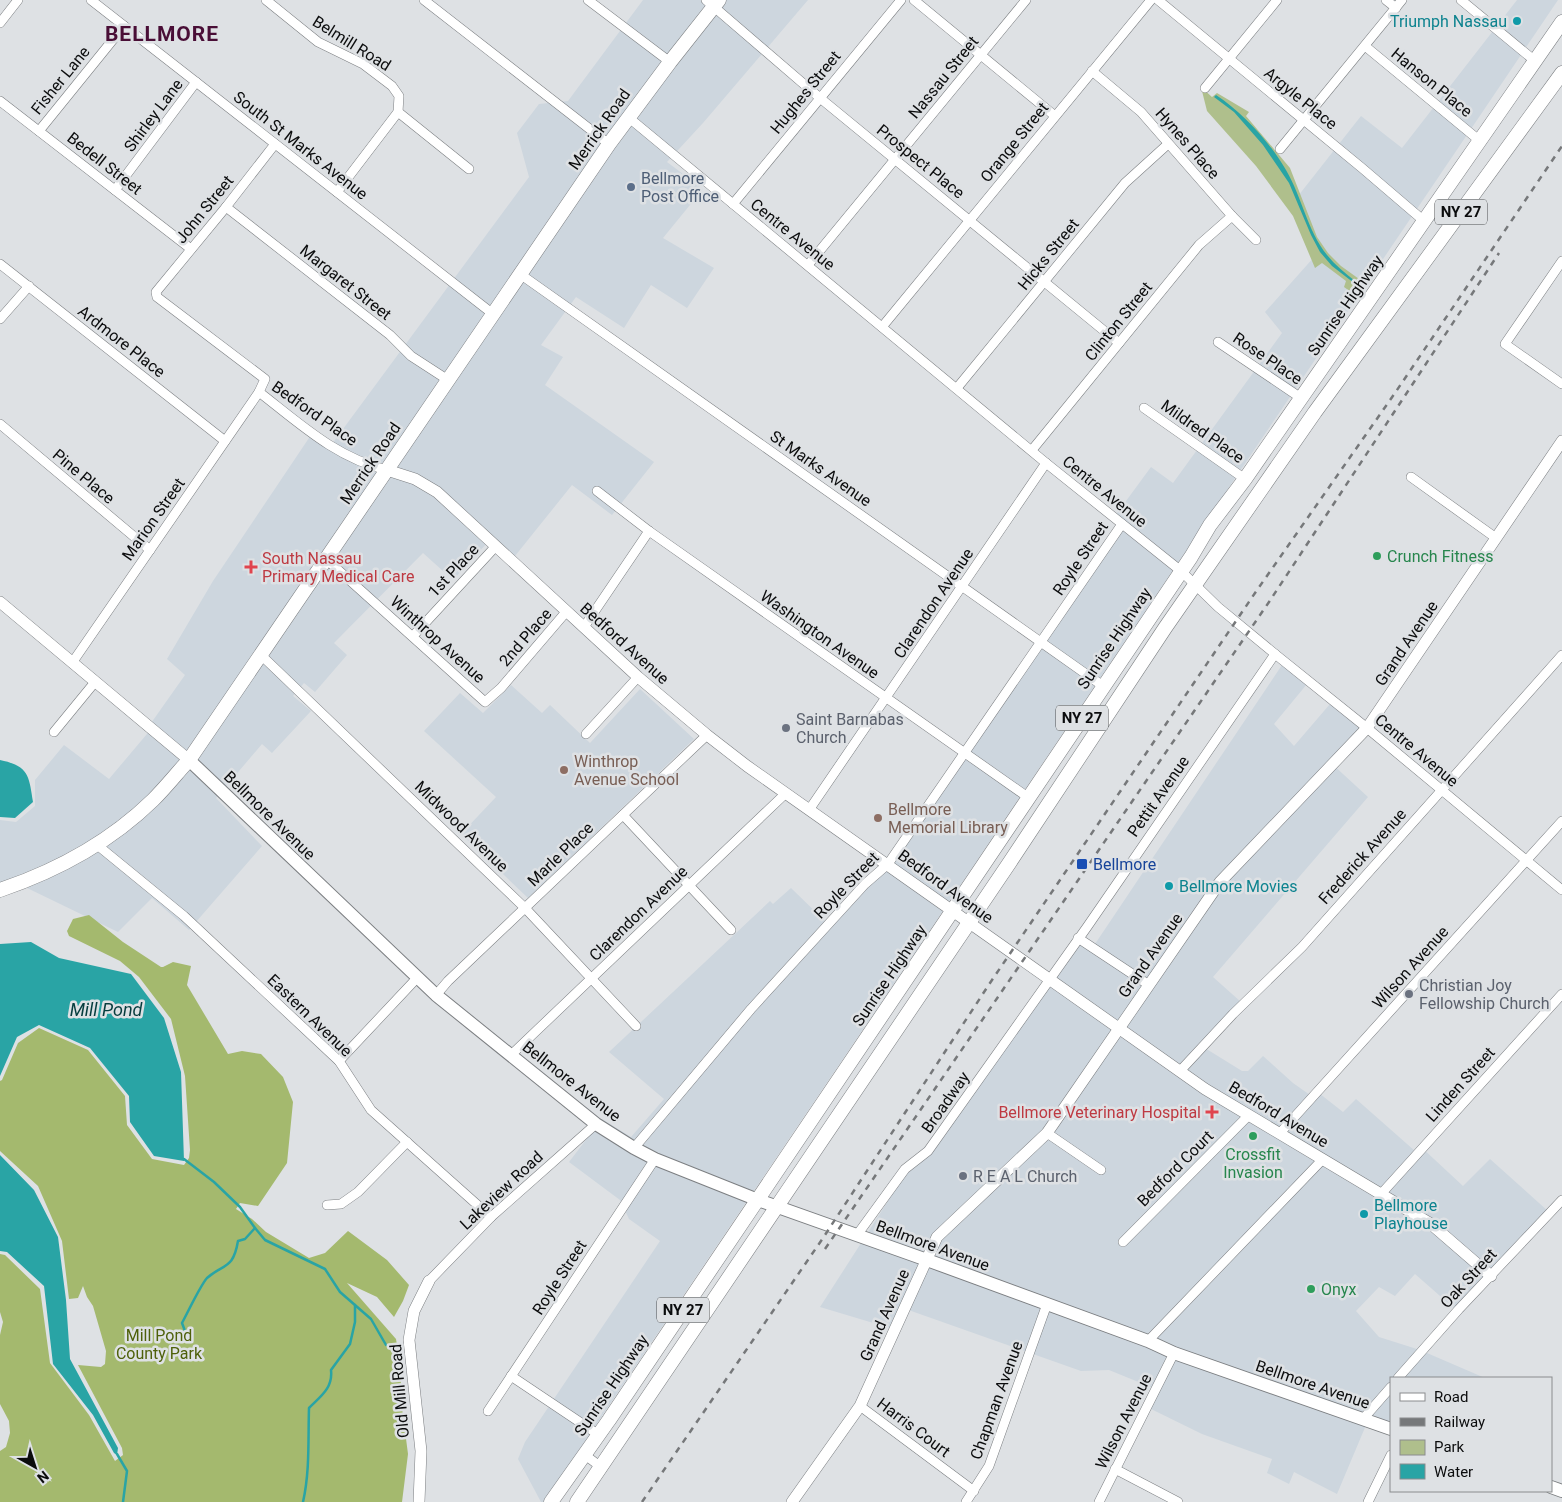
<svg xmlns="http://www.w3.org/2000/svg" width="1562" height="1502" font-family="Roboto,sans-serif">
<rect width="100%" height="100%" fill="#dee1e4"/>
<g fill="#cdd6de">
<path d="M643,0H808L703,123L667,162L703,189L663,238L714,268L687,308L651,285L624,328L576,297L541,345L563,357L545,385L654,462L612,515L572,485L515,556L488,542L453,580L423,553L334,643L347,655L315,692L304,683L293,696L311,711L272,753L262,744L216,798L262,846L189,930L152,898L118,932L25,887L0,895V820L16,822L35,806V780L64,745L109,779L152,728L149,726L185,675L167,659L213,581L311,435L329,448L529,177L517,133L539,104L568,101Z"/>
<path d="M1517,0H1558L616,1395L544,1502H541L518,1459L525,1442L660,1241L629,1219L620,1200L569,1162L602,1119L631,1137L664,1099L609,1052L770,901L773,904L791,888L827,923L888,863L1123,522L1115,516L1151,467L1173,483L1282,333L1265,312L1315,256L1291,205L1361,116L1402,148Z"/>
<path d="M1282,665L1307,684L1274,724L1294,746L1330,704L1361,729L1331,763L1368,797L1213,977L1241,1002L1200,1045L1242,1071H1248L1263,1056L1293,1083L1310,1095L1315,1090L1343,1112L1356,1099L1415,1151L1420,1146L1463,1186L1490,1159L1549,1212L1456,1310L1415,1274L1395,1296L1379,1287L1356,1311L1379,1337L1420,1350L1485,1378H1391V1426L1369,1418L1337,1494L1294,1472L1289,1484L1267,1473L1272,1459L1202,1434L1149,1408L1158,1390L1109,1370L1081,1371L900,1307L890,1328L820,1307L908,1170L928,1155L1083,938L1095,944Z"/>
<path d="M511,685L542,713L550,705L590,743L640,689L694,739L528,898L461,834L496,797L424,731L460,693L483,713Z"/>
</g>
<path fill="#afbf8c" d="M1201,87L1212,97L1217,93L1249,112L1246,116L1290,168L1317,237L1328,253L1341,266L1366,284L1358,297L1344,287L1346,281L1322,263L1315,268L1293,216L1256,166L1207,111Z"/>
<path fill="#a4b96e" d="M89,915L123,942L161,967H163L173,962L191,966L187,985L228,1054L242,1051L261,1054L283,1077L293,1102L287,1163L258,1206L240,1203L236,1209L252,1219L266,1232L309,1258L325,1253L348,1231L387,1260L409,1285L403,1301L394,1317L377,1297L347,1283L396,1339L400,1363L402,1408L408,1454L402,1502H0V1451L6,1447L10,1433L9,1421L0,1404V1335L3,1322L0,1312V1254L5,1255L40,1289L50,1363L89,1415L115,1461L123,1455L122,1448L78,1365L101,1367L105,1364L106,1351L93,1306L87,1297L83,1286L78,1298L69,1299L62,1241L38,1186L0,1151V1081L2,1080L18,1043L39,1028L88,1050L125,1096L127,1125L152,1159L184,1165L189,1158L190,1150L185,1076L171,1019L139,977L120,961L69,936L67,931L73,919Z"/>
<g fill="#29a4a5">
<path d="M1216,95C1243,113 1269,141 1286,170C1302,197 1307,230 1327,255C1335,265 1345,273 1355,281L1354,283L1332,266L1320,252L1311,235L1289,183L1263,145L1234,112L1214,97Z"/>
<path d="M0,760C29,766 29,776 33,802L15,818L0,817Z"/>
<path d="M31,942L59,958L131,974L164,1018L181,1072L184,1161L154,1156L130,1122L129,1096L90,1048L39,1025L17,1037L0,1076V944Z"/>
<path d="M0,1155L34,1190L58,1237L66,1300L70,1359L118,1448L117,1455L114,1453L93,1415L53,1364L44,1286L7,1252L0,1251Z"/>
</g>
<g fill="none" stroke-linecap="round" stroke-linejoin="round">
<g stroke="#29a4a5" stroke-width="2.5">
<path d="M184,1159L214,1182L240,1207L255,1228L245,1239L238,1241C233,1270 224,1263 207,1278C200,1286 188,1312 182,1323L188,1339"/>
<path d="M255,1228L265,1240L325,1269L340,1292L371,1319L386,1345"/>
<path d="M117,1454L127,1471L123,1502"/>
<path d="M303,1502C310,1471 308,1439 309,1408C321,1396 333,1388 331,1370L350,1344L355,1322V1305"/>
</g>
<defs>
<g id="minor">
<path d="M91,0L493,314"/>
<path d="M266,0L318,42L363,64L392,86L399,96L398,112L337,192"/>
<path d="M424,0L609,144"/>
<path d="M588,0L670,62"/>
<path d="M706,0L820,98L1119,343"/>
<path d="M914,0L1055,116"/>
<path d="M1158,0L1362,168L1424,221"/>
<path d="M1386,0L1396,8"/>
<path d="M1461,0L1535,61"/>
<path d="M0,23L18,0"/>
<path d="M1365,46L1480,141"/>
<path d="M1092,71L1141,112L1232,216L1256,240"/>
<path d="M1205,88L1277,0"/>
<path d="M0,101L191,249"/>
<path d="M398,112L469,169"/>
<path d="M628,117L1046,463L1181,571L1218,607L1275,654L1367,728L1562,890"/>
<path d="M39,131L124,26"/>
<path d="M1280,149L1402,0"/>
<path d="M115,190L196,82"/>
<path d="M733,204L901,0"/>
<path d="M226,207L390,335L411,356L448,380"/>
<path d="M1562,261L1505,344L1562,384"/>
<path d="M0,264L225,441"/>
<path d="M808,265L1026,0"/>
<path d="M520,274L1103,686"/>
<path d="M0,319L29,286"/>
<path d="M882,327L1151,0"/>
<path d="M1218,342L1301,398"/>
<path d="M957,388L1125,183L1168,144"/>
<path d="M259,392C299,423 336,458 387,470"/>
<path d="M1144,408L1245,479"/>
<path d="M0,424L150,550"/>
<path d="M1032,450L1199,245L1232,216"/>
<path d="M1411,477L1496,538"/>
<path d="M597,491L649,531L1029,798"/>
<path d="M326,559L485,702L501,688L566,612"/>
<path d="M584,627L649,531"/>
<path d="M413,636L496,546"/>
<path d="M261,655L525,908L636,1026"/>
<path d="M72,663L259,392L265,379L157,297L156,292L226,207L275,144"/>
<path d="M54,732L95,682"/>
<path d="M586,734L638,677"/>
<path d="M809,810L1046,463"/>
<path d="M623,815L731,930"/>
<path d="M96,844L184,916L339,1061L371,1110L491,1217"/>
<path d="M1078,938L1149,985"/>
<path d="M436,995L448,981L707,735"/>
<path d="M511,1055L785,794"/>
<path d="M339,1061L417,978"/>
<path d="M1180,1071L1233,1014L1302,947L1562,655"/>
<path d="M1047,1133L1101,1170"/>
<path d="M1280,1133L1562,821"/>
<path d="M634,1148L751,1009L865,884L888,864L1122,524"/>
<path d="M1381,1194L1562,994"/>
<path d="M327,1205L341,1204L358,1192L407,1142"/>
<path d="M857,1235L905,1169L928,1151L1087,927L1275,654"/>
<path d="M1123,1242L1249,1115"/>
<path d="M429,1281L491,1217L596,1124"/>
<path d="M1148,1341L1323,1159"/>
<path d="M511,1376L599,1435"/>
<path d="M1398,1378L1459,1309L1562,1200"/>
<path d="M860,1406L974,1491"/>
<path d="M488,1411L655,1159"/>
<path d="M1363,1419L1391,1387"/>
<path d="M585,1455L601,1467"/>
<path d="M1115,1469L1178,1502"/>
<path d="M966,1502L989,1466L1047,1304"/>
<path d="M1099,1502L1174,1353"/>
<path d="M1368,1502L1391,1455"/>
</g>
<g id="tertiary">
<path d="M387,470L415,479L437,492L638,677L707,735L747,766L1205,1089L1431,1224L1491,1276"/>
<path d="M0,602L189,760"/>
<path d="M419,1502L421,1451L409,1340L414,1311L429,1281"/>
<path d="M792,1502L860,1406L937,1237L1047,1133L1220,882L1367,728L1562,441"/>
</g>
<g id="secondary">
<path d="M189,760L436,995L596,1124L634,1148L655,1159L758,1200L927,1260L1148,1341L1174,1353L1391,1429"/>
<path d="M1551,1487L1562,1491"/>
</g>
<path id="primary" d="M0,890C56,871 110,842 153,800C166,787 177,773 189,760L609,144L670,62L719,0"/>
<g id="trunk">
<path d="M551,1502L609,1420L1191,557L1210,525L1245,479L1562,22"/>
<path d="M577,1502L1010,862L1165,628L1315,412L1562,73"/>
</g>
</defs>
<use href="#minor" stroke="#7c7f82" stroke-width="10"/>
<use href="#tertiary" stroke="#7c7f82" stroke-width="12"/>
<use href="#secondary" stroke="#7c7f82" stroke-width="14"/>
<use href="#primary" stroke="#7c7f82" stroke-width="15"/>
<use href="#trunk" stroke="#7c7f82" stroke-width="15"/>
<use href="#minor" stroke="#fff" stroke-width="9"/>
<use href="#tertiary" stroke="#fff" stroke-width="11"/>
<use href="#secondary" stroke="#fff" stroke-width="12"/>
<use href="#primary" stroke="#fff" stroke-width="14"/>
<use href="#trunk" stroke="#fff" stroke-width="14"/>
<g stroke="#76787a" stroke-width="2.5" stroke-dasharray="6 6" stroke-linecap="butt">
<path d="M825,1249L1269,602L1499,253"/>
<path d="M642,1502L823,1238L990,983L1255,593L1395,393L1562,146"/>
</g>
</g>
<g fill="#0f9aa8" stroke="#dee1e4" stroke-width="2">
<circle cx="1517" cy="21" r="5"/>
<circle cx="1169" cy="886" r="5"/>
<circle cx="1364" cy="1214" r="5"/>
</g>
<circle fill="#5c6f8a" stroke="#dee1e4" stroke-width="2" cx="631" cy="187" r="5"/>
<g fill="#2e9e5b" stroke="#dee1e4" stroke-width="2">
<circle cx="1377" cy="556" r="5"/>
<circle cx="1253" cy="1136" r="5"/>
<circle cx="1311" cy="1289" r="5"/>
</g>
<g fill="#e0444e" stroke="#dee1e4" stroke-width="2">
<path d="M248.5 559.5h5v5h5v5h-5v5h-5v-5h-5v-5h5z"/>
<path d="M1209.5 1104.5h5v5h5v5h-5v5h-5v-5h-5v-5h5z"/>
</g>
<g fill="#6b7280" stroke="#dee1e4" stroke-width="2">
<circle cx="786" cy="728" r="5"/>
<circle cx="1409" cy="994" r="5"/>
<circle cx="963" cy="1176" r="5"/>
</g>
<g fill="#8d6e63" stroke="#dee1e4" stroke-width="2">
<circle cx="564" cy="770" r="5"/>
<circle cx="878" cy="818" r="5"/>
</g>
<rect fill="#1a4fb4" stroke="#dee1e4" stroke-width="2" x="1076" y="858" width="12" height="12" rx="2.5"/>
<g text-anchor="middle" stroke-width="5" stroke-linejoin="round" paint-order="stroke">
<g fill="#dee1e4" stroke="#4a4c4e" stroke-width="1">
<rect x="1435" y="199.5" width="52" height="25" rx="4"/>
<rect x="1056" y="705.5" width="52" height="25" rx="4"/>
<rect x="657" y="1297.5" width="52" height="25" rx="4"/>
</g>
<g font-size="15" font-weight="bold" fill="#0b0c0d">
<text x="1461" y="217">NY 27</text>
<text x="1082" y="723">NY 27</text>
<text x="683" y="1315">NY 27</text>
</g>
<g font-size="16" fill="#0d838f" stroke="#dee1e4" text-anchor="start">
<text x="1507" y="27" text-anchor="end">Triumph Nassau</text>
<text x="1179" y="892">Bellmore Movies</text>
<text x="1374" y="1211">Bellmore<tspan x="1374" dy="18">Playhouse</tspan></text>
</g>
<g font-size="16" fill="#0b0c0d" stroke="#dee1e4">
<text transform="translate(352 43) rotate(32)" y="6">Belmill Road</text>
<text transform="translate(943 77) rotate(-51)" y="6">Nassau Street</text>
<text transform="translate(60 80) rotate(-51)" y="6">Fisher Lane</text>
<text transform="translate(1432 82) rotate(39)" y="6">Hanson Place</text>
<text transform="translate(805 92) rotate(-51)" y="6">Hughes Street</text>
<text transform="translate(1301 98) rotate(39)" y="6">Argyle Place</text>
<text transform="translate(153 115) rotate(-53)" y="6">Shirley Lane</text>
<text transform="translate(599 129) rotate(-55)" y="6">Merrick Road</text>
<text transform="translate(1014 142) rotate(-51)" y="6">Orange Street</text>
<text transform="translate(1188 143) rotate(49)" y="6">Hynes Place</text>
<text transform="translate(301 145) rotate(38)" y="6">South St Marks Avenue</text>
<text transform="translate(921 161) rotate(39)" y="6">Prospect Place</text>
<text transform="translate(105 163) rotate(38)" y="6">Bedell Street</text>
<text transform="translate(204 209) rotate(-51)" y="6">John Street</text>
<text transform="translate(793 234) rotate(39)" y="6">Centre Avenue</text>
<text transform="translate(1048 254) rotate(-51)" y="6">Hicks Street</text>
<text transform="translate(346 282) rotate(38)" y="6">Margaret Street</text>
<text transform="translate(1345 305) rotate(-55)" y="6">Sunrise Highway</text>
<text transform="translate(1118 321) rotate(-51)" y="6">Clinton Street</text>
<text transform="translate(122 341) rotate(38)" y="6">Ardmore Place</text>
<text transform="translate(1268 358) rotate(34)" y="6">Rose Place</text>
<text transform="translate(315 413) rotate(35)" y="6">Bedford Place</text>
<text transform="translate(1203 431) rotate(35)" y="6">Mildred Place</text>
<text transform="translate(370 463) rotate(-56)" y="6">Merrick Road</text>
<text transform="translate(821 468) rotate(35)" y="6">St Marks Avenue</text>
<text transform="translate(84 476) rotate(40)" y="6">Pine Place</text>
<text transform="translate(1105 491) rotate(39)" y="6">Centre Avenue</text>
<text transform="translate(153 519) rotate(-55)" y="6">Marion Street</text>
<text transform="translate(1080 558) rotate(-56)" y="6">Royle Street</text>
<text transform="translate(453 570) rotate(-47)" y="6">1st Place</text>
<text transform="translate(933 603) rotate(-56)" y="6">Clarendon Avenue</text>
<text transform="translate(820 634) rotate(35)" y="6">Washington Avenue</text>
<text transform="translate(525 637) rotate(-49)" y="6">2nd Place</text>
<text transform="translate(1114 638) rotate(-56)" y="6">Sunrise Highway</text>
<text transform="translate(438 639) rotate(42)" y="6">Winthrop Avenue</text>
<text transform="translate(625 643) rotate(42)" y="6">Bedford Avenue</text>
<text transform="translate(1406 643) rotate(-56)" y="6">Grand Avenue</text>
<text transform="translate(1417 750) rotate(40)" y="6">Centre Avenue</text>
<text transform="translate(1158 796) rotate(-55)" y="6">Pettit Avenue</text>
<text transform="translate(270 815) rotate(44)" y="6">Bellmore Avenue</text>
<text transform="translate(462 826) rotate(44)" y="6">Midwood Avenue</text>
<text transform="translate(560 854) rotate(-44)" y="6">Marle Place</text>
<text transform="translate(1362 856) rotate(-48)" y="6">Frederick Avenue</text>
<text transform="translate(846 885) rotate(-46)" y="6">Royle Street</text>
<text transform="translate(946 886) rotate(36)" y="6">Bedford Avenue</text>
<text transform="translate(638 913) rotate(-44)" y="6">Clarendon Avenue</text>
<text transform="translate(1150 955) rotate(-55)" y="6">Grand Avenue</text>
<text transform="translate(1410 967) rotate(-48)" y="6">Wilson Avenue</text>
<text transform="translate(889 975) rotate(-56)" y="6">Sunrise Highway</text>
<text transform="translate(310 1015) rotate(44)" y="6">Eastern Avenue</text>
<text transform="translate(572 1081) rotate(38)" y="6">Bellmore Avenue</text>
<text transform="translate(1460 1084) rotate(-48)" y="6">Linden Street</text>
<text transform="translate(945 1102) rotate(-55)" y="6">Broadway</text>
<text transform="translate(1279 1114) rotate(31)" y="6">Bedford Avenue</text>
<text transform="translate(1175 1168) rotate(-45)" y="6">Bedford Court</text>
<text transform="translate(501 1190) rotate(-43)" y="6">Lakeview Road</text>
<text transform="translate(933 1245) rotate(20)" y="6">Bellmore Avenue</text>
<text transform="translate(559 1277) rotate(-57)" y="6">Royle Street</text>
<text transform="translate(1468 1278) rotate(-47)" y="6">Oak Street</text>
<text transform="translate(884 1315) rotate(-66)" y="6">Grand Avenue</text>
<text transform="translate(1313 1384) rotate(19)" y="6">Bellmore Avenue</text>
<text transform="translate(611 1385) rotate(-56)" y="6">Sunrise Highway</text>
<text transform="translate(399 1391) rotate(-95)" y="6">Old Mill Road</text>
<text transform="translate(996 1400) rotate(-70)" y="6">Chapman Avenue</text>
<text transform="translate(1123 1421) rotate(-63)" y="6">Wilson Avenue</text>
<text transform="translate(914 1427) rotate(37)" y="6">Harris Court</text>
</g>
<g font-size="16" fill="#4e5e75" stroke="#dee1e4" text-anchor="start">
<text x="641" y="184">Bellmore<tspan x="641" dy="18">Post Office</tspan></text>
</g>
<g font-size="16" fill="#27864d" stroke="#dee1e4" text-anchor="start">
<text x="1387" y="562">Crunch Fitness</text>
<text x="1253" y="1160" text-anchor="middle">Crossfit<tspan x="1253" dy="18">Invasion</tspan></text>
<text x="1321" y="1295">Onyx</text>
</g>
<g font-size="16" fill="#be3a42" stroke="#dee1e4" text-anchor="start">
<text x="262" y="564">South Nassau<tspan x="262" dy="18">Primary Medical Care</tspan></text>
<text x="1201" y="1118" text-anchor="end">Bellmore Veterinary Hospital</text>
</g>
<g font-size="16" fill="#5b616d" stroke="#dee1e4" text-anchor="start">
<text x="796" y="725">Saint Barnabas<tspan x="796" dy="18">Church</tspan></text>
<text x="1419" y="991">Christian Joy<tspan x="1419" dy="18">Fellowship Church</tspan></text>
<text x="973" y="1182">R E A L Church</text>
</g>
<g font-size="16" fill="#785e54" stroke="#dee1e4" text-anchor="start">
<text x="574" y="767">Winthrop<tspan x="574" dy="18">Avenue School</tspan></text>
<text x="888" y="815">Bellmore<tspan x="888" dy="18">Memorial Library</tspan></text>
</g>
<g font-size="16" fill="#164399" stroke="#dee1e4" text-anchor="start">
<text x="1093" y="870">Bellmore</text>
</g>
<g font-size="16" fill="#4e600a" stroke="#dee1e4">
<text x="159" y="1341">Mill Pond<tspan x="159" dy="18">County Park</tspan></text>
</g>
<g font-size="18" font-style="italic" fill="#063d3e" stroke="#dee1e4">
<text x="106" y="1016">Mill Pond</text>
</g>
<g font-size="21" font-weight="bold" letter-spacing="1" fill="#490e36" stroke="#dee1e4">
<text x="162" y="41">BELLMORE</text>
</g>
</g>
<rect x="1390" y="1377" width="162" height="115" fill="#dee1e4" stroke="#8a8c8e"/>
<rect x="1400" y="1393" width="25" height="8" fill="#ffffff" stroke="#8a8c8e"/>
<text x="1434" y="1402" font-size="15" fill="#0b0c0d">Road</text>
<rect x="1400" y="1418" width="25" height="8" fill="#76787a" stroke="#8a8c8e"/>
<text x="1434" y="1427" font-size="15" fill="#0b0c0d">Railway</text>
<rect x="1400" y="1440" width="25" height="15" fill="#afbf8c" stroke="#8a8c8e"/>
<text x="1434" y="1452" font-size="15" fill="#0b0c0d">Park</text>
<rect x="1400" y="1464" width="25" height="15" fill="#29a4a5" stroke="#8a8c8e"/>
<text x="1434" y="1477" font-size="15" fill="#0b0c0d">Water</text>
<g transform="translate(35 1467) rotate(141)" stroke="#dee1e4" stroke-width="4" paint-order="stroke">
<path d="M0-4L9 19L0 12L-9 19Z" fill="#0b0c0d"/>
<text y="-8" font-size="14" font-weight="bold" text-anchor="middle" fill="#0b0c0d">N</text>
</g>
</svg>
